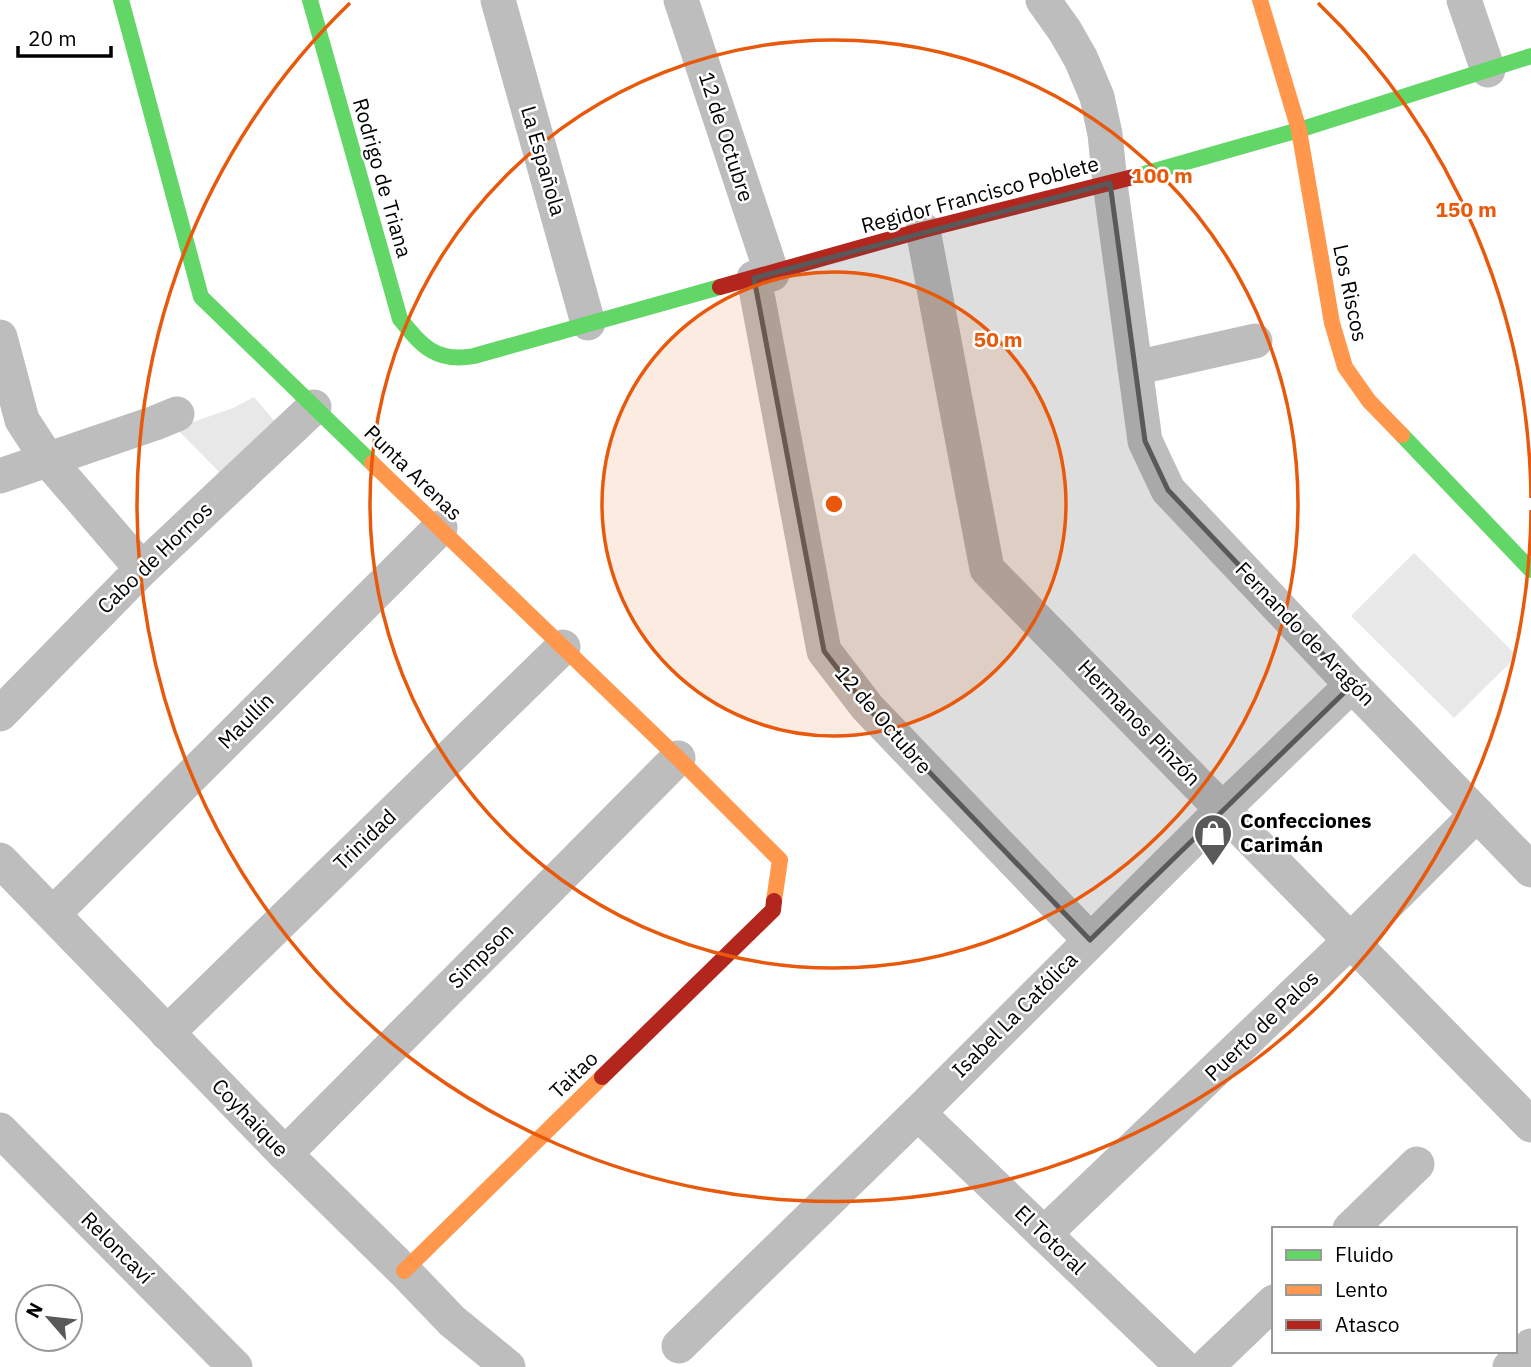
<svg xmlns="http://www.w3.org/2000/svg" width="1531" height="1367" font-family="'IBM Plex Sans',sans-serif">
<rect width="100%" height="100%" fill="#fff"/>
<g fill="#e8e8e8">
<path d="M254,397L278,425L223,476L176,428L233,408Z"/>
<path d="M1414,553L1517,656L1454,718L1351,616Z"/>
</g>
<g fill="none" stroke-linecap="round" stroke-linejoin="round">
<g stroke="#bdbdbd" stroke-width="35">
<path d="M498,0L588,323"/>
<path d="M681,0L772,274"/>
<path d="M1043,0L1065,31L1081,59L1097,97L1105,134L1110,183L1145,441L1168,490L1352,685L1531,870"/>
<path d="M1464,0L1488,70"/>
<path d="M923,230L987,569L1531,1125"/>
<path d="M754,278L824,651L867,707L1090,940"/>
<path d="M0,337L22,420L48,460L142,569"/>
<path d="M1135,368L1255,341"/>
<path d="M0,476L155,423L177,414"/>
<path d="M0,714L142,569L314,407"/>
<path d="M0,860L285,1154L404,1271L452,1321L508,1367"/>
<path d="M53,914L440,528"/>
<path d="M167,1033L563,647"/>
<path d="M918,1113L1183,1367"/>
<path d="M0,1130L235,1367"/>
<path d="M285,1154L678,758"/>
<path d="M1350,1229L1417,1164"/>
<path d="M1044,1234L1351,940L1477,814"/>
<path d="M679,1346L918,1113L1223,809L1352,685"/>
<path d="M1206,1367L1274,1302"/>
<path d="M1510,1367L1531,1346"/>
</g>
<g stroke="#63d668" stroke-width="16">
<path d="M121,0L201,297L372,463"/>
<path d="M310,0L400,319C422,346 436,363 474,356L720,287"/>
<path d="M1137,176L1299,130L1531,56"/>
<path d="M1402,435L1531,570"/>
</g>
<g stroke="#ff974d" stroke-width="16">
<path d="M1260,0L1299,130L1332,323L1345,367L1369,401L1402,435"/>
<path d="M372,463L678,758L780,860L774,901"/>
<path d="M404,1271L602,1077"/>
</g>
<g stroke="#b3261e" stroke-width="16">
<path d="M720,287L923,230L1137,176"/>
<path d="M602,1077L773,910L774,901"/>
</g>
</g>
<path fill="#595959" fill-opacity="0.2" stroke="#595959" stroke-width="5" stroke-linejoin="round" d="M1110,183L1145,441L1168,490L1352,685L1090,940L867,707L824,651L754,278Z"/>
<circle cx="834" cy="504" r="232" fill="#e8590c" fill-opacity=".12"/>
<g fill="none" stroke="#e8590c" stroke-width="3.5">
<circle cx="834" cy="504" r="232"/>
<circle cx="834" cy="504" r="464"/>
<path d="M1531 510A697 697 0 1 1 350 3M1318 3A697 697 0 0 1 1531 498"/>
</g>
<defs>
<symbol id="shop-pin" viewBox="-11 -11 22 30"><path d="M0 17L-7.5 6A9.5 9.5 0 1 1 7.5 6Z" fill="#595959" stroke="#fff"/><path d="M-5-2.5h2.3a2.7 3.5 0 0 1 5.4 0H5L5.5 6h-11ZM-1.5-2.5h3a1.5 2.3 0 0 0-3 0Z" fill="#fff"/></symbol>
</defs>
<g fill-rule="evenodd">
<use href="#shop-pin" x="1191" y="811" width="44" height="60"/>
</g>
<g text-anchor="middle" stroke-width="5" stroke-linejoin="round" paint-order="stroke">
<g font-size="21" fill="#000" stroke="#fff">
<text transform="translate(726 137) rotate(72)" y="7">12 de Octubre</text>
<text transform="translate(543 161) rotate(74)" y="7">La Española</text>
<text transform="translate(382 178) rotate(74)" y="7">Rodrigo de Triana</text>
<text transform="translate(980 195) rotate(-15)" y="7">Regidor Francisco Poblete</text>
<text transform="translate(1350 293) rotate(78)" y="7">Los Riscos</text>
<text transform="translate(413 473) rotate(44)" y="7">Punta Arenas</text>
<text transform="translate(155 558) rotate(-44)" y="7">Cabo de Hornos</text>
<text transform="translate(1305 634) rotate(46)" y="7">Fernando de Aragón</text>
<text transform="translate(883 720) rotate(49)" y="7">12 de Octubre</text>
<text transform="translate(246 721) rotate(-45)" y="7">Maullín</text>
<text transform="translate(1139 723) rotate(46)" y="7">Hermanos Pinzón</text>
<text transform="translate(365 840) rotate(-44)" y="7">Trinidad</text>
<text transform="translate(481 956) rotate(-45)" y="7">Simpson</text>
<text transform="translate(1015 1015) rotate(-45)" y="7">Isabel La Católica</text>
<text transform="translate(1262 1026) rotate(-44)" y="7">Puerto de Palos</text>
<text transform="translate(574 1075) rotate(-44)" y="7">Taitao</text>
<text transform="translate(250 1118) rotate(46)" y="7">Coyhaique</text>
<text transform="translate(1050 1240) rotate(44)" y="7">El Totoral</text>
<text transform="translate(117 1248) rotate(45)" y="7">Reloncaví</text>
</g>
<g font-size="21" font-weight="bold" fill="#000" stroke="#fff" text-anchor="start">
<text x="1240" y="828">Confecciones<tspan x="1240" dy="24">Carimán</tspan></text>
</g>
</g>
<circle cx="834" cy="504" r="10" fill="#e8590c" stroke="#fff" stroke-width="3.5"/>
<g font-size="21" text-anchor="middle" font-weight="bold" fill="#e8590c" stroke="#fff" stroke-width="5" stroke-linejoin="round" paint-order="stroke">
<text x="1162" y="183">100 m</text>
<text x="1466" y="217">150 m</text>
<text x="998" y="347">50 m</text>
</g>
<rect x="1272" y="1227" width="245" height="126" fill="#ffffff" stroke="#999999" stroke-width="2"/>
<rect x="1286" y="1250" width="35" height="10" fill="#63d668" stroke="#999999" stroke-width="2"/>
<text x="1335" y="1262" font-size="21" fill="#000000">Fluido</text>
<rect x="1286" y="1285" width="35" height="10" fill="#ff974d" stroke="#999999" stroke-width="2"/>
<text x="1335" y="1297" font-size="21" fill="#000000">Lento</text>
<rect x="1286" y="1320" width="35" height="10" fill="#b3261e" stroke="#999999" stroke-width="2"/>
<text x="1335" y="1332" font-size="21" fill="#000000">Atasco</text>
<g transform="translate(49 1318) rotate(298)"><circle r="33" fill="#ffffff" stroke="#999999" stroke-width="2"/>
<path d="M0-5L12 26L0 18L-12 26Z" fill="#595959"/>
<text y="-10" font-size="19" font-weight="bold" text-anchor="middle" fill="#000000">N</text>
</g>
<path d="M18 46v10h93v-10" fill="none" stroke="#000000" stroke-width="3.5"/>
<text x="28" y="46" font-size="21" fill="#000000" stroke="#ffffff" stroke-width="5" paint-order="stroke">20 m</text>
</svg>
